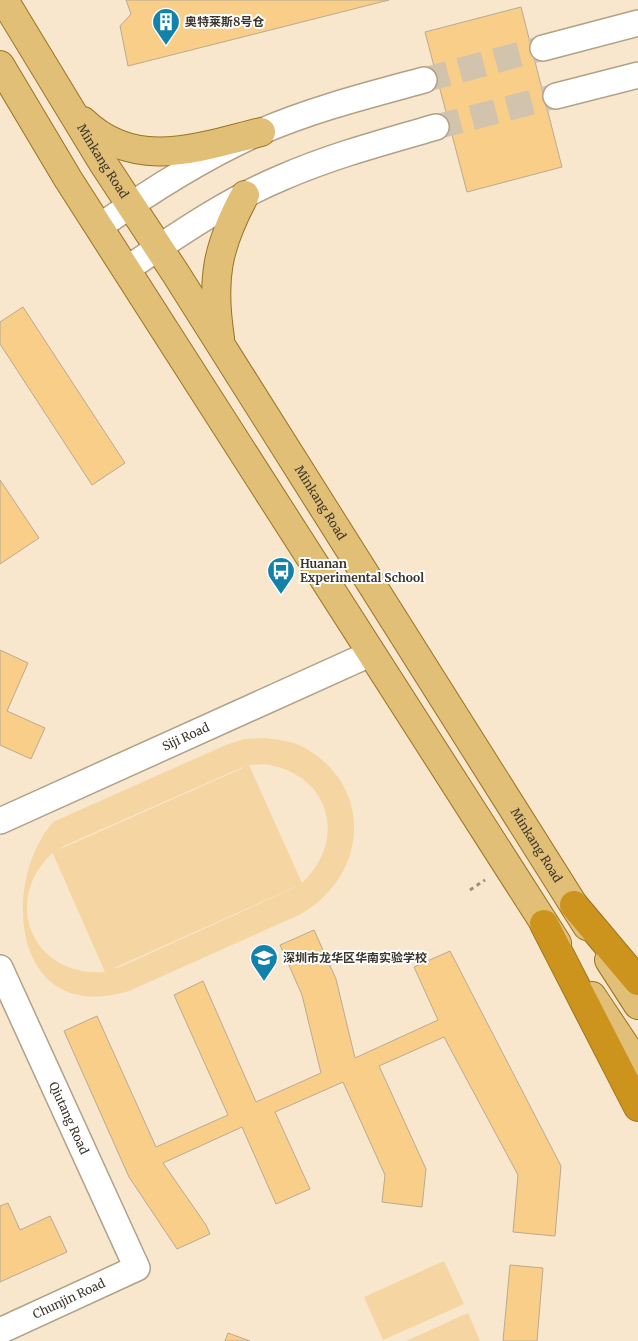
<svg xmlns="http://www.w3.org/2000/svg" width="638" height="1341" font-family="Merriweather,'Noto Sans SC',serif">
<rect width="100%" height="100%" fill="#f8e7cd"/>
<g fill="#f5d5a1" fill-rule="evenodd">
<path d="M265,738C279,740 293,741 305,748C375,788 367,876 301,914L129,991C12,1027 0,883 53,822L226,745L244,739ZM264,764C329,773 349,838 302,883L249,765ZM243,767V768L58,850L66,845ZM52,853L53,854L105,972C34,978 0,903 52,853ZM296,887L120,967L112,969L295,887Z"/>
<path d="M444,1261L464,1304L383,1340L364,1297Z"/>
<path d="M468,1313L480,1341H406Z"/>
</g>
<g fill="#f8ce89" stroke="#baaa91">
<path d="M126,0H389L128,66L120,26L131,14Z"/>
<path d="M521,7L562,167L467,192L425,32Z"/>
<path d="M23,307L125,463L92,485L0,344V322Z"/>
<path d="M0,480L39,538L0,564Z"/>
<path d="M0,650L28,663L7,711L45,728L31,759L0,745Z"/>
<path d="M314,930L336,979L355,1058L438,1020L414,967L450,951L561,1166L555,1236L513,1232L518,1175L444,1037L379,1066L426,1169L422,1207L382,1202L385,1175L343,1082L275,1112L310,1189L276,1204L242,1127L163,1163L206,1225L210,1234L177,1249L129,1177L64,1031L97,1016L156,1147L228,1115L174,995L203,981L256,1102L321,1073L302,995L280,945Z"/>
<path d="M8,1203L20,1230L50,1216L67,1252L0,1282V1206Z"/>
<path d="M510,1265L543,1268L537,1341H503Z"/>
<path d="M228,1333L250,1341H225Z"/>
</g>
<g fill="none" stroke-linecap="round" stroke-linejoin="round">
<g stroke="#d2c3ad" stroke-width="25" stroke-dasharray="25 12" stroke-linecap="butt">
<path d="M424,80L543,48"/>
<path d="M436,127L556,96"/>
</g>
<defs>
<g id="minor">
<path d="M543,48L638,23"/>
<path d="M556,96L638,75"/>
<path d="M99,227C150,191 203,157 260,132C313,109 369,95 424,80"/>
<path d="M127,269C176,236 226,201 281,178C331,156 384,142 436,127"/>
<path id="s1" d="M0,821L372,653"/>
<path id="s2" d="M0,968L137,1268L0,1331"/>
</g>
<g id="major">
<path id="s3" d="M4,0L103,163L176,274L587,926"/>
<path d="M0,65L68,179L557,943"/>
<path d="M83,121C136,172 199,147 261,132"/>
<path d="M220,338C211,279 217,247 245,195"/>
<path d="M609,960L638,1005"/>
<path d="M592,996L638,1065"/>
</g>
<g id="highway">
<path d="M574,905L638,981"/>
<path d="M544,924L638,1107"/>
</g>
</defs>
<use href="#minor" stroke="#b0a188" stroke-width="28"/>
<use href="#major" stroke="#9a7322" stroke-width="30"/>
<use href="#highway" stroke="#9a7322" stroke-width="30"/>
<path stroke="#9b8f7d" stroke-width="3" stroke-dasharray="4 4" stroke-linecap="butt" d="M470,890L485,880"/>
<use href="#minor" stroke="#fff" stroke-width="25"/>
<use href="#major" stroke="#e1bf77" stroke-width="28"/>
<use href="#highway" stroke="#cd941d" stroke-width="28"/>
</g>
<defs>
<symbol id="building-pin" viewBox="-11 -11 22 30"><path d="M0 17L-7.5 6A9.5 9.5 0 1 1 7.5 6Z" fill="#1382aa" stroke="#fff"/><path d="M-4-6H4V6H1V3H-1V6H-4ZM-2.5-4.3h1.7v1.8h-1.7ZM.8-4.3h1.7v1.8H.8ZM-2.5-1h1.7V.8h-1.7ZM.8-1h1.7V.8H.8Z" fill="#fff"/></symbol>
<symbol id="bus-pin" viewBox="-11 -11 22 30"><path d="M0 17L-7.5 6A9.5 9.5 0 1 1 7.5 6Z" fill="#1382aa" stroke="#fff"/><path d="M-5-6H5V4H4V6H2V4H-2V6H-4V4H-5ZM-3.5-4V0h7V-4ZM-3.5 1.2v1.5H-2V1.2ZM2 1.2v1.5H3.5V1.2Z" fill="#fff"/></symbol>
<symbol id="school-pin" viewBox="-11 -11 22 30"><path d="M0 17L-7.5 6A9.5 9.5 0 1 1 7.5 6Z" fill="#1382aa" stroke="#fff"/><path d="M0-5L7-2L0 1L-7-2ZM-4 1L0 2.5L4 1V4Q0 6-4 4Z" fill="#fff"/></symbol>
</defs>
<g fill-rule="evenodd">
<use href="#building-pin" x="150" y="6" width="32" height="43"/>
<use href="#bus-pin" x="265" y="555" width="32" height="43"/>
<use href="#school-pin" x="248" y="942" width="32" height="43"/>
</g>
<g text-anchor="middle" stroke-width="4" stroke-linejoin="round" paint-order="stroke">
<g font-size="12" font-weight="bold" fill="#3c352b" stroke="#fff" text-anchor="start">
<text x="185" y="26">奥特莱斯8号仓</text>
<text x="300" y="568">Huanan<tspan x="300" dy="14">Experimental School</tspan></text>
<text x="283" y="962">深圳市龙华区华南实验学校</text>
</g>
<g font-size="12" fill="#3c352b" stroke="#fff">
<text dy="4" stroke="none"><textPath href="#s3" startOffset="189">Minkang Road</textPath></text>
<text dy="4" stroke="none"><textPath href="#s3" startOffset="594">Minkang Road</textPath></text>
<text dy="4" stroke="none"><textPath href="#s1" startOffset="204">Siji Road</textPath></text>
<text dy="4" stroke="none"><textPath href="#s3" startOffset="999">Minkang Road</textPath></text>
<text dy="4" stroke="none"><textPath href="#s2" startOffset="165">Qiutang Road</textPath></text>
<text transform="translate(69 1299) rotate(-25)" y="4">Chunjin Road</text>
</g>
</g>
</svg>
